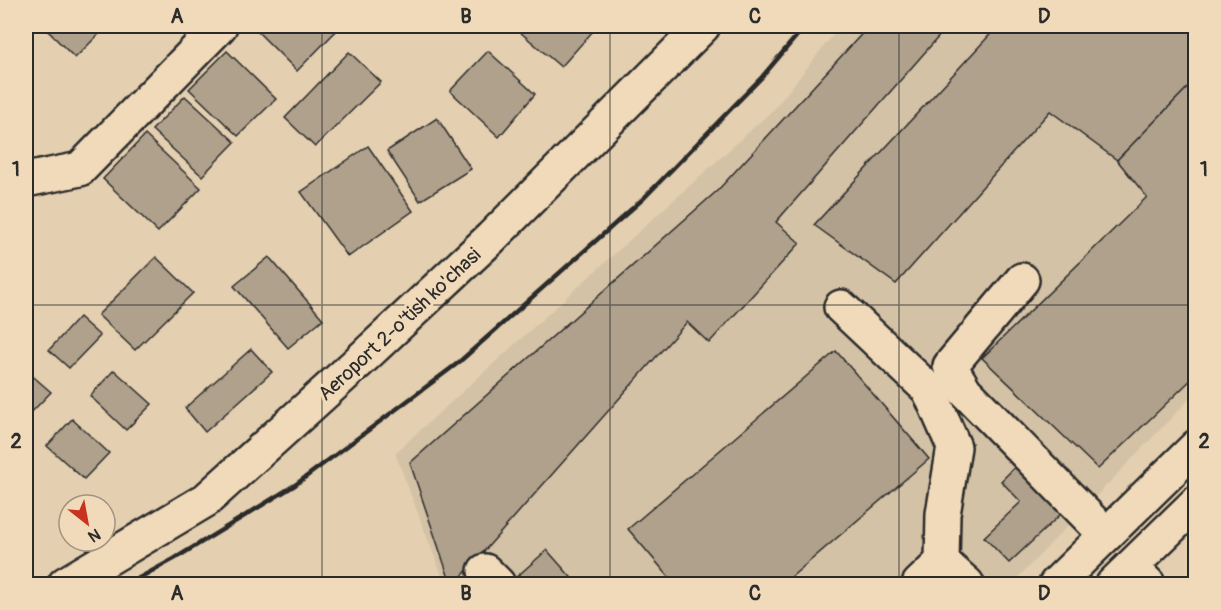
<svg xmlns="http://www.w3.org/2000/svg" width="1221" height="610" font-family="Pangolin,sans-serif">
<rect width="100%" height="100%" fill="#e4d0b1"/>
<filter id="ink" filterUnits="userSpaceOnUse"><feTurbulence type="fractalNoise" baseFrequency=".0167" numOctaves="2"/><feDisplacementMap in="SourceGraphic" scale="12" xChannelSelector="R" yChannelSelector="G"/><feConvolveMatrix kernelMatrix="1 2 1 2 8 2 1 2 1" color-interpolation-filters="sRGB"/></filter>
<g filter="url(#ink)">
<path fill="#d4c2a6" d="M840,26H1195V393L1012,584H445L395,453L775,108Z"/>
<g fill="#b0a18c" stroke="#2b2b2b" stroke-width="1.5">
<path d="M43,26H107L75,58Z"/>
<path d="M256,26H332L337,30L297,71L254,28Z"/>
<path d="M513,26H588L594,30L561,67Z"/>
<path d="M869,26H948L776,222L800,243L709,343L687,322L455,584H451L410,463L718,190Z"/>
<path d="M998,26H1193L1196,27V79L1117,160L1050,111L896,284L814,225Z"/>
<path d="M227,51L276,99L238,136L189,89Z"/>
<path d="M488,51L535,94L499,137L450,91Z"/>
<path d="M349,52L381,82L315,147L285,118Z"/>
<path d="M1196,79V375L1098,469L982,358L1147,197L1117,160Z"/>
<path d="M26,89L35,100L26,108Z"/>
<path d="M185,96L235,142L202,176L152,130Z"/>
<path d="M437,118L471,169L420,201L387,151Z"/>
<path d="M145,135L201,188L158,232L103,179Z"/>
<path d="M368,146L413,211L348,257L301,192Z"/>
<path d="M156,257L193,293L135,350L98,315Z"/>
<path d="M269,257L323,319L288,348L234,286Z"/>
<path d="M79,317L100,336L69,368L49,350Z"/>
<path d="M251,349L272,372L205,432L185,408Z"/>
<path d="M836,351L929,459L783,584H675L628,529Z"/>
<path d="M114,370L152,404L126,430L90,396Z"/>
<path d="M28,372L51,392L26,418V374Z"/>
<path d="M72,419L109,453L84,479L47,446Z"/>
<path d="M1017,465L1062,513L1009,563L984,537L1021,502L1001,481Z"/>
<path d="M547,550L577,584H517L513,580Z"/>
</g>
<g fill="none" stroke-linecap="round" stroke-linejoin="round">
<defs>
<g id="minor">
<path d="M26,180L80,169L220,26"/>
<path d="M1022,280L950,366L965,391L1106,535"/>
<path d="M841,307L929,390L954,447L943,514L942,562L967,584"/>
<path d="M1131,567L1148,584"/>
<path d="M485,571L498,584"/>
<path d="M65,584L206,500L354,366L491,238L703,26"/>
<path d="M919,584L942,562"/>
</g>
<g id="major">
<path d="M1056,584L1196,447"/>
<path d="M1113,584L1196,503"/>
</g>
</defs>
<use href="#minor" stroke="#2b2b2b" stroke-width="38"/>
<use href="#major" stroke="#2b2b2b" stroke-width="38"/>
<use href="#minor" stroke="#f0dab9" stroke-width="33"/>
<use href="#major" stroke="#f0dab9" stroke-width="33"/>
<path stroke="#2b2b2b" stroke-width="4.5" d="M128,584L174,559L295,485L458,363L644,198L762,77L805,26"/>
</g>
</g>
<path fill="none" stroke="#2b2b2b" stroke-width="1.5" stroke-opacity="0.55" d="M322,26V584M610,26V584M899,26V584M26,305H1196"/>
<g text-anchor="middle" stroke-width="6" stroke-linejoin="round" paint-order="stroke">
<g font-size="20" fill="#2b2b2b" stroke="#f0dab9">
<text transform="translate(399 324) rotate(-43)" y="7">Aeroport 2-o'tish ko'chasi</text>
</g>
</g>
<rect width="1221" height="610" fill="none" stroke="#f0dab9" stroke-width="66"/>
<g transform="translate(87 523) rotate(149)"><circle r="28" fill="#f0dab9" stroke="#a19480" stroke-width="1.5"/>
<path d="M0-4.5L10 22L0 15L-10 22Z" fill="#c8321e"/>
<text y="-9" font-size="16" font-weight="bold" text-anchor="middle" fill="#2b2b2b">N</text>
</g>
<rect x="33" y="33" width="1155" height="544" fill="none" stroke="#2b2b2b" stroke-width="2"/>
<g font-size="20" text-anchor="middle" font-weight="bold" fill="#2b2b2b">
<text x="177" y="23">A</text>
<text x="466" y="23">B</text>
<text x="755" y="23">C</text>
<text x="1044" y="23">D</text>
<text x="16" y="176">1</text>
<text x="1204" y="176">1</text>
<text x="16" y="448">2</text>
<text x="1204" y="448">2</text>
<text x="177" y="600">A</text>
<text x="466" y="600">B</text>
<text x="755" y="600">C</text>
<text x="1044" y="600">D</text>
</g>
</svg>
